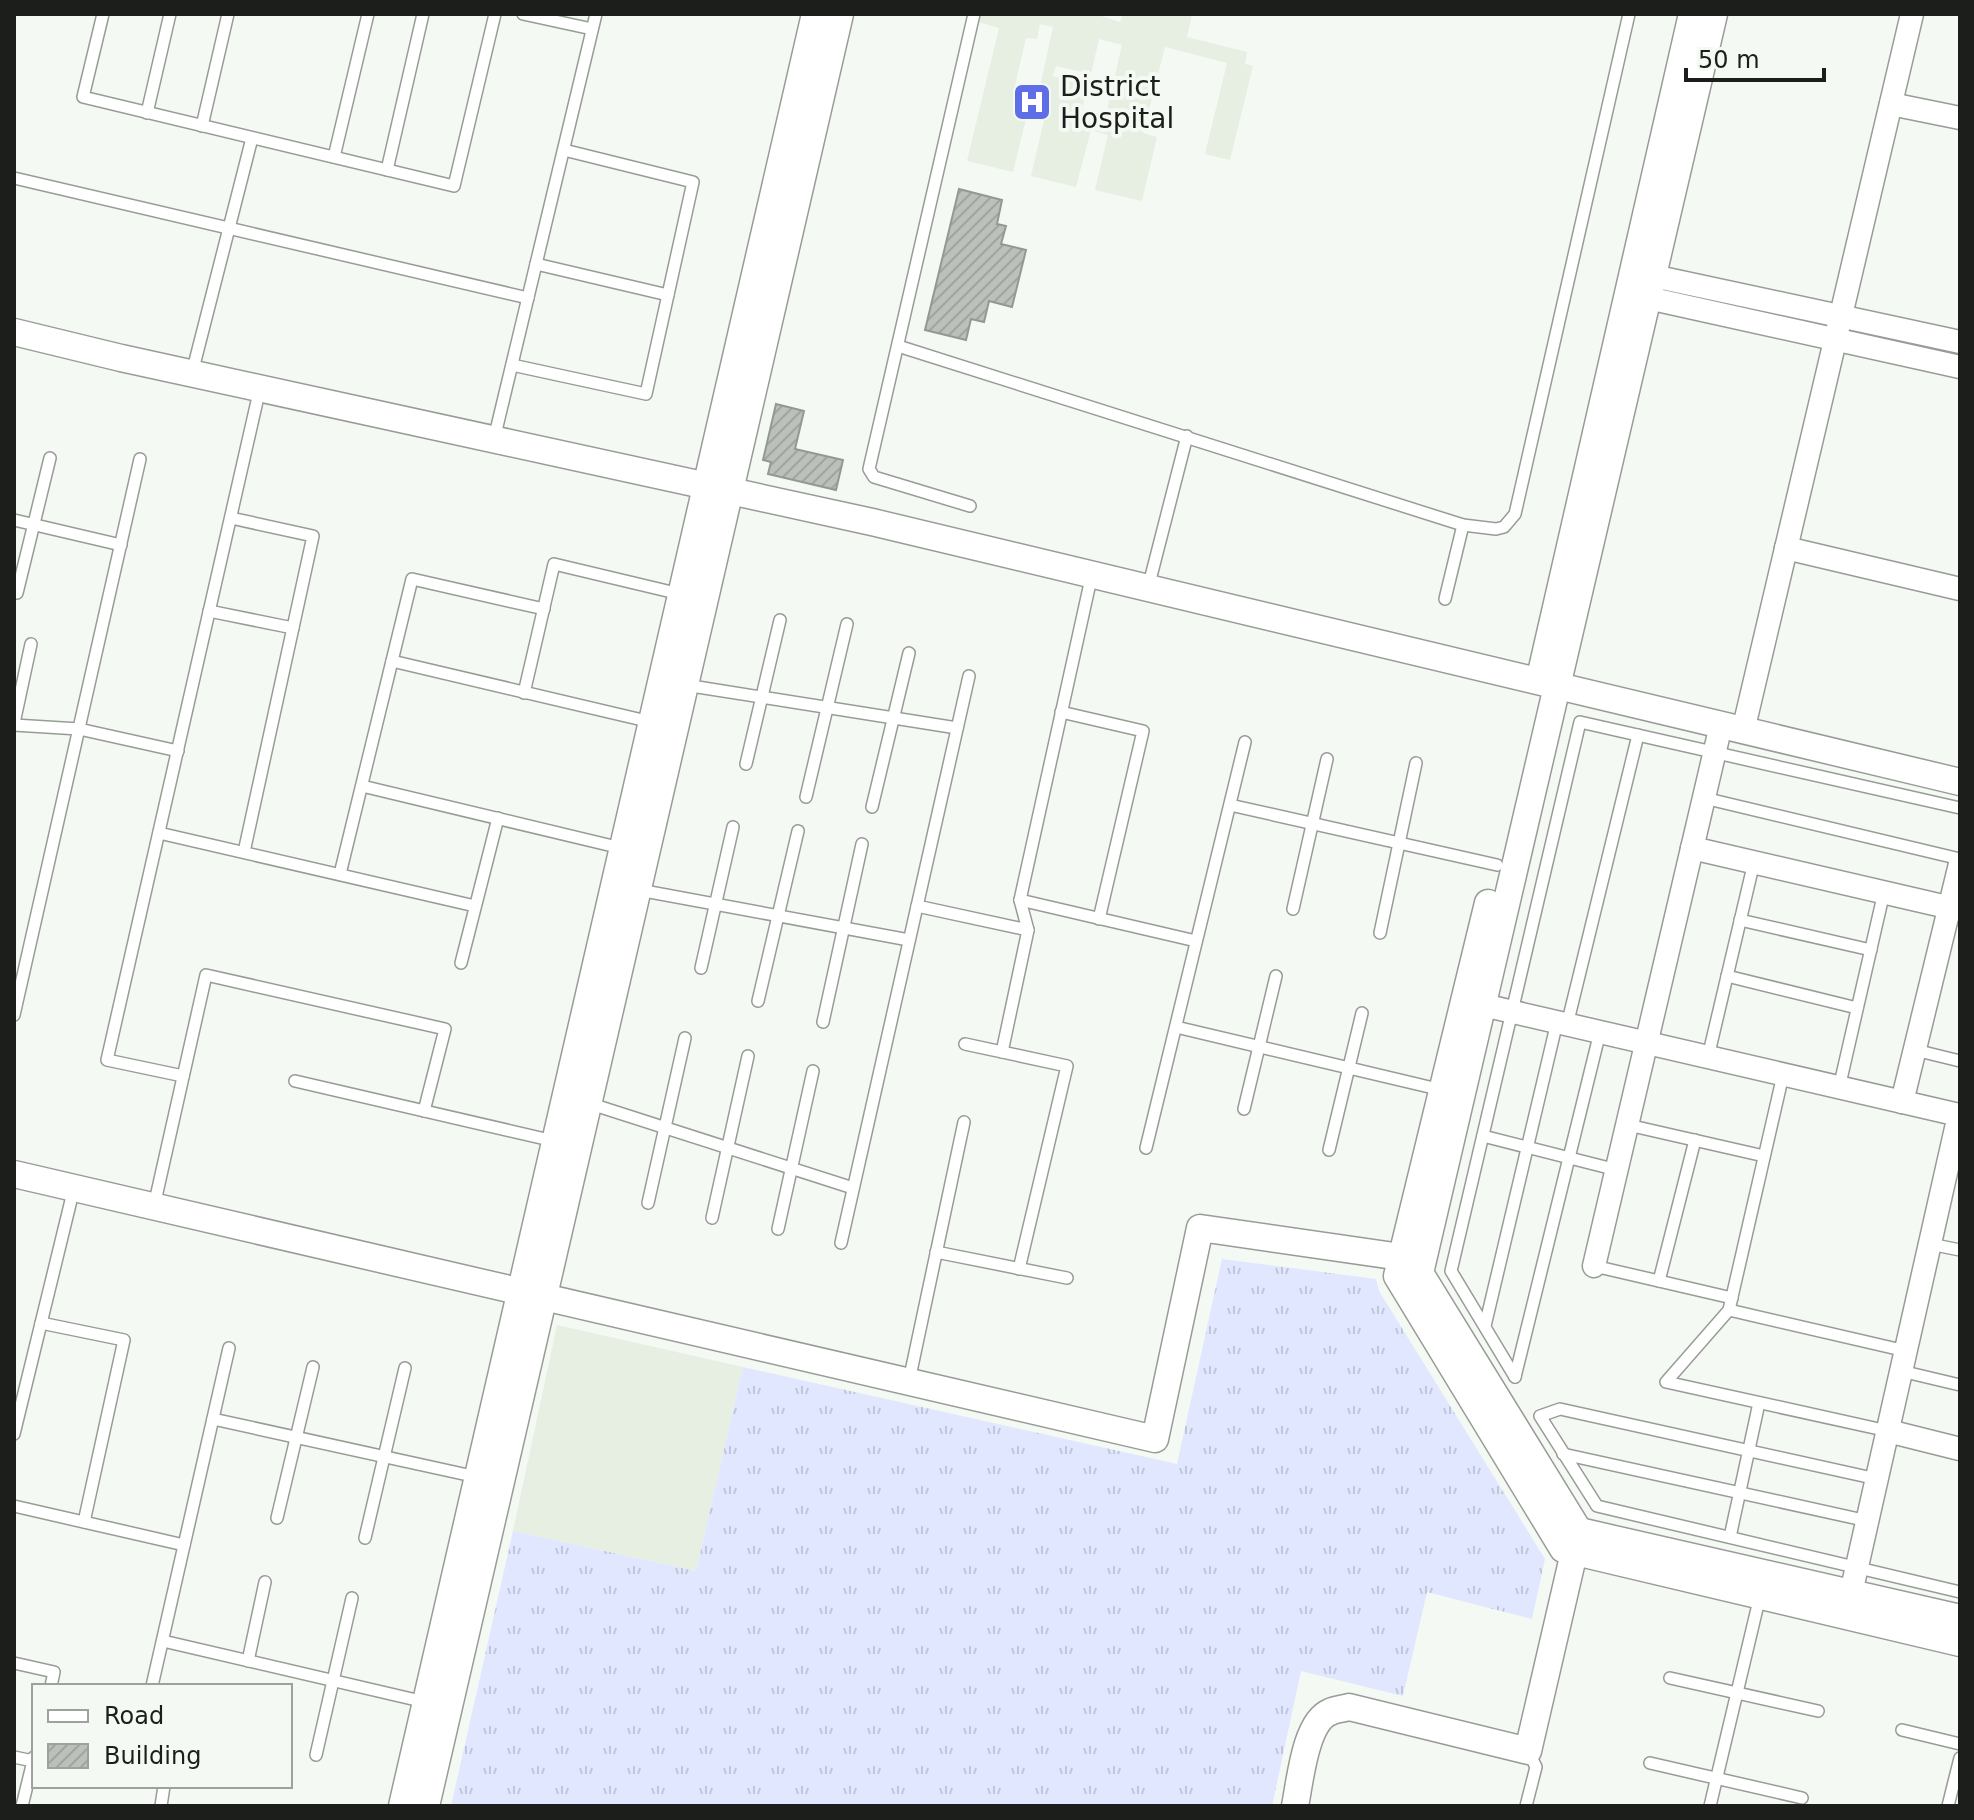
<svg xmlns="http://www.w3.org/2000/svg" width="1974" height="1820" font-family="'DejaVu Sans',sans-serif">
<defs>
<pattern id="grass-tufts" width="24" height="20" patternUnits="userSpaceOnUse" patternTransform="scale(2)"><rect width="24" height="20" fill="#e1e7fe"/><path d="M3 7l-1-3M5 7V3M7 7l1-3M15 17l-1-3M17 17v-4M19 17l1-3" fill="none" stroke="#c0c6d9"/></pattern>
<pattern id="building-hatch" width="6" height="6" patternUnits="userSpaceOnUse" patternTransform="scale(2)"><rect width="6" height="6" fill="#bcc0ba"/><path d="M-1 1l2-2M0 6l6-6M5 7l2-2" fill="none" stroke="#a1a59f"/></pattern>
</defs>
<rect width="100%" height="100%" fill="#f4f9f3"/>
<g fill="#e6efe2" fill-rule="evenodd">
<path d="M980,14H1095L1120,22L1123,14H1192L1187,37L1247,52L1245,64L1253,66L1230,160L1205,154L1227,63L1165,47L1143,133L1157,137L1142,201L1095,190L1108,135L1091,130L1076,187L1031,176L1044,120L1027,115L1013,172L967,161L999,28L978,22ZM1040,24L1053,27L1038,96L1014,90L1026,38L1037,39ZM1099,39L1122,45L1106,114L1082,109L1088,85L1053,76L1056,66L1091,74Z"/>
<path d="M557,1325L743,1367L696,1571L513,1531Z"/>
</g>
<path fill="url(#grass-tufts)" d="M1222,1259L1376,1279L1379,1291L1545,1559L1532,1619L1427,1592L1403,1696L1301,1671L1272,1806H451L513,1531L696,1571L743,1367L1177,1464Z"/>
<g fill="url(#building-hatch)" stroke="#949892" stroke-width="2">
<path d="M959,189L1002,200L997,224L1006,226L1001,244L1026,250L1012,307L989,301L984,322L971,319L966,340L925,330Z"/>
<path d="M776,404L804,411L795,449L843,460L836,490L768,474L771,462L763,460Z"/>
</g>
<g fill="none" stroke-linecap="round" stroke-linejoin="round">
<defs>
<g id="service">
<path d="M103,14L83,97L454,186L495,14"/>
<path d="M523,14L592,29"/>
<path d="M147,113L170,14"/>
<path d="M202,126L228,14"/>
<path d="M334,157L368,14"/>
<path d="M387,170L423,14"/>
<path d="M14,178L528,298"/>
<path d="M536,264L668,295"/>
<path d="M898,346L1463,525L1496,529L1504,527L1515,514L1629,14"/>
<path d="M512,365L646,394L693,182L564,150"/>
<path d="M192,373L252,138"/>
<path d="M494,439L596,14"/>
<path d="M970,506L874,477L869,469L974,14"/>
<path d="M231,518L313,536L244,852"/>
<path d="M14,520L121,545"/>
<path d="M1148,588L1187,436"/>
<path d="M17,593L50,458"/>
<path d="M1445,599L1463,525"/>
<path d="M209,611L293,628"/>
<path d="M392,661L651,722"/>
<path d="M685,685L957,728"/>
<path d="M524,693L554,564L680,594"/>
<path d="M1061,712L1143,731L1099,919"/>
<path d="M14,723L31,644"/>
<path d="M14,725L79,729L178,751"/>
<path d="M746,764L780,620"/>
<path d="M362,786L621,848"/>
<path d="M806,797L847,624"/>
<path d="M1704,798L1960,859"/>
<path d="M1230,805L1497,865"/>
<path d="M872,807L909,653"/>
<path d="M159,833L475,906"/>
<path d="M340,874L412,579L544,609"/>
<path d="M639,890L909,940"/>
<path d="M1020,900L1196,941"/>
<path d="M917,906L1028,930"/>
<path d="M1293,909L1327,759"/>
<path d="M1740,920L1871,950"/>
<path d="M1380,933L1416,763"/>
<path d="M461,963L498,818"/>
<path d="M701,968L733,827"/>
<path d="M1727,976L1857,1008"/>
<path d="M758,1001L798,831"/>
<path d="M14,1015L140,459"/>
<path d="M823,1022L862,844"/>
<path d="M1567,1025L1638,735"/>
<path d="M1176,1027L1442,1090"/>
<path d="M965,1044L1067,1066L1019,1269"/>
<path d="M1915,1050L1960,1061"/>
<path d="M1002,1052L1028,930L1020,900L1092,574"/>
<path d="M1708,1057L1754,862"/>
<path d="M1783,1075L1729,1310L1666,1382L1888,1431"/>
<path d="M183,1076L107,1060L260,388"/>
<path d="M295,1081L554,1141"/>
<path d="M1839,1088L1884,892"/>
<path d="M588,1103L853,1188"/>
<path d="M1244,1109L1276,976"/>
<path d="M1628,1125L1764,1156"/>
<path d="M1483,1136L1617,1170"/>
<path d="M1146,1148L1245,742"/>
<path d="M1329,1150L1362,1013"/>
<path d="M648,1203L685,1038"/>
<path d="M154,1206L206,975L445,1029L424,1111"/>
<path d="M712,1218L748,1056"/>
<path d="M778,1229L813,1071"/>
<path d="M841,1243L969,676"/>
<path d="M1930,1244L1960,1250"/>
<path d="M936,1252L1067,1278"/>
<path d="M1594,1266L1732,1298"/>
<path d="M1659,1281L1695,1140"/>
<path d="M1729,1310L1906,1351"/>
<path d="M41,1323L124,1340L84,1522"/>
<path d="M1485,1326L1557,1022"/>
<path d="M1901,1371L1960,1385"/>
<path d="M1515,1377L1451,1271L1580,722L1960,808"/>
<path d="M1515,1377L1600,1032"/>
<path d="M909,1381L964,1122"/>
<path d="M213,1419L477,1477"/>
<path d="M14,1434L74,1188"/>
<path d="M1563,1454L1868,1521"/>
<path d="M1877,1479L1560,1409L1540,1416L1597,1506L1960,1592"/>
<path d="M14,1506L184,1545"/>
<path d="M277,1518L313,1367"/>
<path d="M1730,1537L1759,1403"/>
<path d="M365,1538L405,1368"/>
<path d="M163,1641L425,1702"/>
<path d="M248,1661L265,1582"/>
<path d="M14,1663L54,1672L51,1686"/>
<path d="M1670,1678L1818,1711"/>
<path d="M152,1686L229,1348"/>
<path d="M1902,1730L1960,1744"/>
<path d="M316,1755L352,1598"/>
<path d="M14,1757L33,1761"/>
<path d="M1650,1763L1802,1798"/>
<path d="M22,1806L34,1757"/>
<path d="M161,1806L164,1786"/>
<path d="M1526,1806L1536,1767L1528,1751"/>
<path d="M1710,1806L1760,1596"/>
<path d="M1948,1806L1960,1758"/>
</g>
<g id="minor">
<path d="M1891,104L1960,118"/>
<path d="M1636,280L1653,276L1960,342"/>
<path d="M1638,288L1648,298L1960,367"/>
<path d="M1786,548L1960,589"/>
<path d="M1743,731L1912,14"/>
<path d="M1692,848L1960,910"/>
<path d="M1483,1005L1959,1115L1851,1593"/>
<path d="M1902,1102L1960,864"/>
<path d="M1594,1266L1721,725"/>
<path d="M1888,1431L1960,1449"/>
</g>
<g id="tertiary">
<path d="M14,332L121,358L872,522L1960,782"/>
<path d="M1541,673L1692,14"/>
<path d="M1488,903L1397,1276L1563,1549L1960,1643"/>
<path d="M14,1174L1155,1439L1200,1228L1415,1259"/>
<path d="M1579,1531L1960,1618"/>
<path d="M402,1806L815,14"/>
<path d="M426,1806L840,14"/>
<path d="M1295,1806C1300,1782 1305,1722 1330,1712C1336,1709 1343,1709 1349,1707L1528,1751L1579,1531L1420,1273L1714,14"/>
</g>
</defs>
<use href="#service" stroke="#989c96" stroke-width="14"/>
<use href="#minor" stroke="#989c96" stroke-width="25"/>
<use href="#tertiary" stroke="#989c96" stroke-width="29"/>
<use href="#service" stroke="#fff" stroke-width="11"/>
<use href="#minor" stroke="#fff" stroke-width="22"/>
<use href="#tertiary" stroke="#fff" stroke-width="26"/>
</g>
<defs>
<symbol id="hospital-square" viewBox="-11 -11 22 22"><rect x="-9" y="-9" width="18" height="18" rx="4" fill="#5f6ee6" stroke="#f4f9f3"/><path d="M-5-5h3v3.5h4V-5h3V5h-3V1.5h-4V5h-3Z" fill="#fff"/></symbol>
</defs>
<g fill-rule="evenodd">
<use href="#hospital-square" x="1010" y="80" width="44" height="44"/>
</g>
<g text-anchor="middle" stroke-width="8" stroke-linejoin="round" paint-order="stroke">
<g font-size="28" fill="#1c1e1b" stroke="#f4f9f3" text-anchor="start">
<text x="1060" y="96">District<tspan x="1060" dy="32">Hospital</tspan></text>
</g>
</g>
<rect width="1974" height="1820" fill="none" stroke="#1c1e1b" stroke-width="32"/>
<rect x="32" y="1684" width="260" height="104" fill="#f4f9f3" stroke="#9ea19d" stroke-width="2"/>
<rect x="48" y="1710" width="40" height="12" fill="#ffffff" stroke="#9ea19d" stroke-width="2"/>
<text x="104" y="1724" font-size="24" fill="#1c1e1b">Road</text>
<rect x="48" y="1744" width="40" height="24" fill="url(#building-hatch)" stroke="#9ea19d" stroke-width="2"/>
<text x="104" y="1764" font-size="24" fill="#1c1e1b">Building</text>
<path d="M1686 68v12h138v-12" fill="none" stroke="#1c1e1b" stroke-width="4"/>
<text x="1698" y="68" font-size="24" fill="#1c1e1b" stroke="#f4f9f3" stroke-width="6" paint-order="stroke">50 m</text>
</svg>
